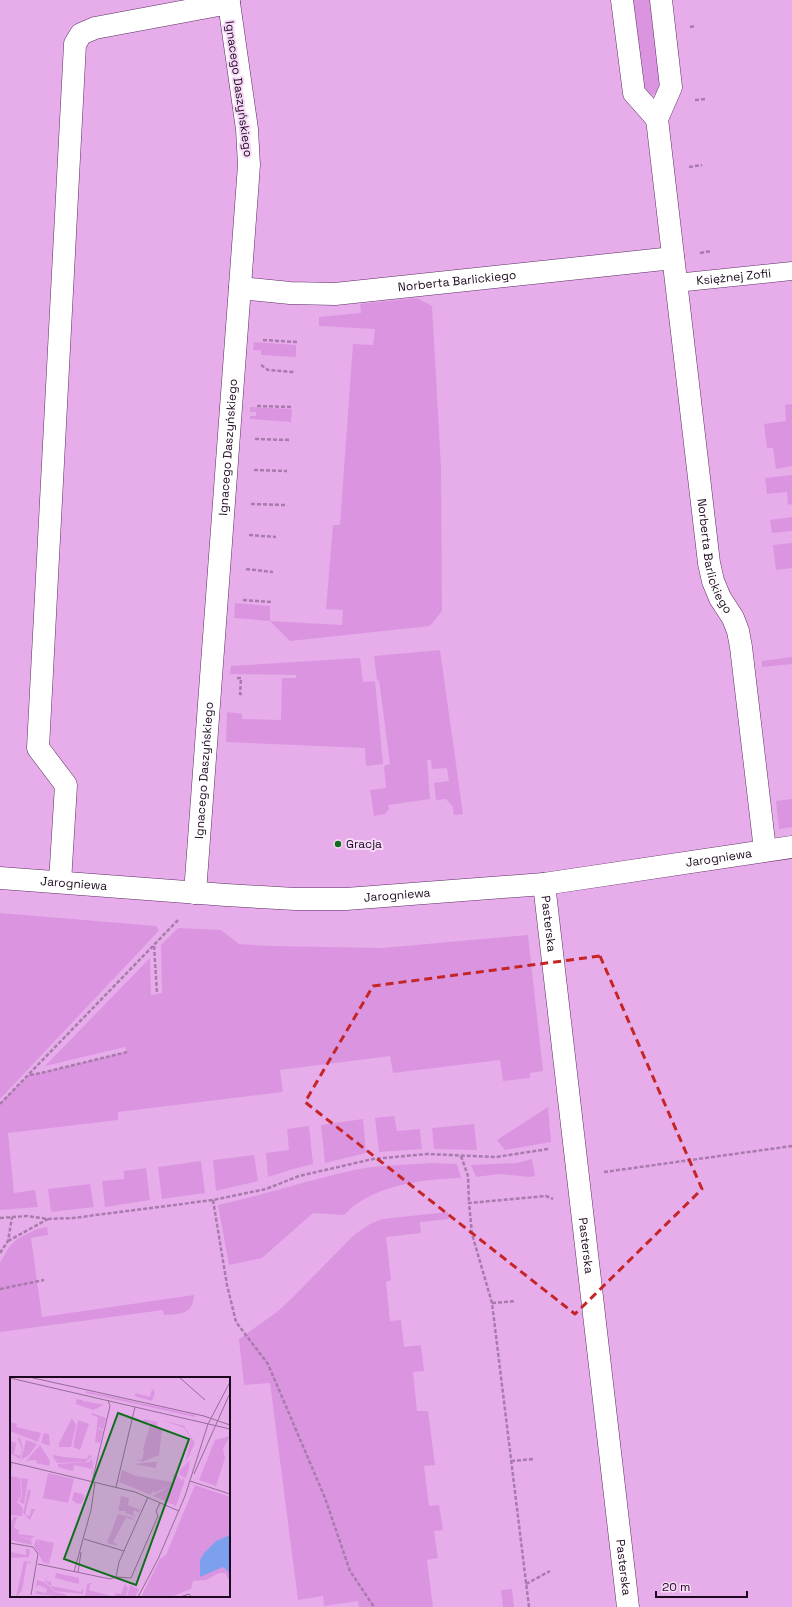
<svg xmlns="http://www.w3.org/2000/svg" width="792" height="1607" font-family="'Space Grotesk',sans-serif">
<rect width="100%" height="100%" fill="#e6adea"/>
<g fill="#db95e0">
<path d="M631,0H652L662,87L656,94L649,95L642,91Z"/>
<path d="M417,298L432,306L441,466L442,611L430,626L290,641L270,621L234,618L235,603L270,606V621L342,625L343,610L326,609L333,525H340L353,344L373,345L375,329L319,326V317L361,313L360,304Z"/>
<path d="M254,342L296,345V357L261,355V350H253Z"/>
<path d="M792,404V466L776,469L773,448H767L764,424L786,421L785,405Z"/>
<path d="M250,407L292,409L291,422L250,419V416H256V412H250Z"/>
<path d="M792,475V504L788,505L787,492L767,494L765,478Z"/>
<path d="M792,517V531L772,533L770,520Z"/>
<path d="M792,543V568L776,570L773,545Z"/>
<path d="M440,650L463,814L454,815L453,807L446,799L436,800L434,783L449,781L447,768L432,769L431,760H427L430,799L388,805L389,809L385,814L374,816L370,790L386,788L384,766L390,764L379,680L377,681L374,656Z"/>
<path d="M792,657V664L762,667V661Z"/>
<path d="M360,658L363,682L375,681L383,764L366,766L365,748L226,742L227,712L242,714V719L281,720L282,678H296V675L230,674L231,666Z"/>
<path d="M792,799V827L779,829L776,801Z"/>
<path d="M0,913L156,926L159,930L152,938L0,1099Z"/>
<path d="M178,928L221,930L239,944L271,946L382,948L528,935L543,1071L530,1073V1078L503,1081L500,1060L393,1073L390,1056L280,1070L283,1092L118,1112V1120L8,1133L14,1193L35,1190L38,1207L0,1210V1103L29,1075L41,1073L127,1052L125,1047L45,1066L150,958L151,995L162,993L161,945Z"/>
<path d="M548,1107L551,1142L505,1150L497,1140Z"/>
<path d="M394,1116L397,1131L420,1129L422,1149L379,1152L375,1118Z"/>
<path d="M363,1119L366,1153L325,1163L321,1125Z"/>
<path d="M474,1124L477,1150L434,1149L432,1128Z"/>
<path d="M309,1126L313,1164L293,1169L268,1177L266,1153L289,1150L287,1129Z"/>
<path d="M254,1155L258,1181L216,1191L213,1160Z"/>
<path d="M532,1159L535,1176L530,1177L499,1174L476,1177L471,1165L517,1163Z"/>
<path d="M201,1161L205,1193L162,1199L158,1167Z"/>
<path d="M431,1163L457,1164L461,1178C423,1179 372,1185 344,1215L313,1213L262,1258L229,1265L218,1205C264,1195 309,1180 354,1170C379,1165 405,1165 431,1163Z"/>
<path d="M146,1168L150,1200L105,1207L102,1181L124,1179V1171Z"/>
<path d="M90,1184L94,1207L51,1212L48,1189Z"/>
<path d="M448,1212L449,1219L420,1222L421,1233L386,1237L391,1280L386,1282L390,1321L401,1320L404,1347L421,1345L424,1371L413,1372L417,1411H428L435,1465L424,1466L429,1506L439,1505L443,1530L434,1531L438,1558L427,1560L433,1607H359L358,1601L324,1606L323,1596L298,1600L270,1383L244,1385L239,1339L277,1312L292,1298L354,1235L370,1224L382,1219Z"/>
<path d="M47,1227L48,1235L31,1238L42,1317L194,1295C193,1315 180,1314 164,1315L163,1310L0,1332V1263L9,1247L17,1239L37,1229Z"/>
<path d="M512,1589L514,1607H503L501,1590Z"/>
</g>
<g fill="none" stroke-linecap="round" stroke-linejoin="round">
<defs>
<g id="service">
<path id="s1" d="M676,283L792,271"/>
</g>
<g id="minor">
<path d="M622,0L634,93L657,119"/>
<path id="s2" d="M661,0L671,87L657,119L709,563L713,581L720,598L733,618L738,631L741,647L765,850"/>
<path id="s3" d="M240,288L290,293L335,294L673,258"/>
<path id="s4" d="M0,878L226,895L295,899H346L544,884L792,847"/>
<path d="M60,882L66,785L38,748L75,44L81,34L95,28L229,3"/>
<path id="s5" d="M544,884L628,1607"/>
<path id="s6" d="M195,893L249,165L247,129L229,3"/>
</g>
</defs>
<use href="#service" stroke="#5d2c61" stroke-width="19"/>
<use href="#minor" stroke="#5d2c61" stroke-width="23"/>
<g stroke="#a97bac" stroke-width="2.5" stroke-dasharray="4 2" stroke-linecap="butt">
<path d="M690,27L696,26"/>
<path d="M695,100L706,99"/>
<path d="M689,167L702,165"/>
<path d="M700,253L711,251"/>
<path d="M263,340L297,342"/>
<path d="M261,365L268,370L294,372"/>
<path d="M257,406L292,407"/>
<path d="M255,439L290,440"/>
<path d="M254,470L287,471"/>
<path d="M251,504L285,505"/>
<path d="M249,535L276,537"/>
<path d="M246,569L273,572"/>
<path d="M243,600L271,602"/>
<path d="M237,678H241L240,694H243"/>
<path d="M154,946L157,993"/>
<path d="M30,1075L41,1073L127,1052"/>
<path d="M0,1104L179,919"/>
<path d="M461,1156L468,1176L469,1203"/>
<path d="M604,1172L792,1146"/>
<path d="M213,1200L227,1285L236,1322L268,1364L325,1498L350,1571L374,1607"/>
<path d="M0,1218L27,1216L48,1219L73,1218L213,1200L266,1189L299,1176L373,1159L427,1154L496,1157L548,1149"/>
<path d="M8,1241L48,1219"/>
<path d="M0,1253L8,1241L12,1217"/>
<path d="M0,1289L44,1280"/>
<path d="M492,1303L516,1301"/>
<path d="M511,1461L534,1459"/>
<path d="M526,1584L550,1571"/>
<path d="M529,1607L492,1303L472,1234L469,1203L546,1196L553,1199"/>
</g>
<use href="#service" stroke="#fff" stroke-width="18"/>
<use href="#minor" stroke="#fff" stroke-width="22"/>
</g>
<path fill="none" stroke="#c42527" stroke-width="3" stroke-dasharray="8 5" stroke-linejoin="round" d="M600,956L702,1189L575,1314L305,1102L373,986Z"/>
<circle fill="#0f6f1c" stroke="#f7d9f8" stroke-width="1.5" cx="338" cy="844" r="4"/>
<g text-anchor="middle" stroke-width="4" stroke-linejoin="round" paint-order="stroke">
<g font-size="12" fill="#1d091f" stroke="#f7d9f8">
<text transform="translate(239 89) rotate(82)" y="4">Ignacego Daszyńskiego</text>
<text dy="4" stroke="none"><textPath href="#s1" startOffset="58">Księżnej Zofii</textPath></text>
<text dy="4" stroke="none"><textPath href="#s3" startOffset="218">Norberta Barlickiego</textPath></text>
<text dy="4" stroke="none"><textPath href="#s6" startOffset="447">Ignacego Daszyńskiego</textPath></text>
<text dy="4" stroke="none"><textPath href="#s2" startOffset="564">Norberta Barlickiego</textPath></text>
<text dy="4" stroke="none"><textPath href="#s6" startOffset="123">Ignacego Daszyńskiego</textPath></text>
<text dy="4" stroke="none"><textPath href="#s4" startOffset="722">Jarogniewa</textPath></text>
<text dy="4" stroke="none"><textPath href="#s4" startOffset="74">Jarogniewa</textPath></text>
<text dy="4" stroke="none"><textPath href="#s4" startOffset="398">Jarogniewa</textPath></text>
<text dy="4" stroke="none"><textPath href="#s5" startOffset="40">Pasterska</textPath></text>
<text dy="4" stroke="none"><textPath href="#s5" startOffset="364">Pasterska</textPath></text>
<text dy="4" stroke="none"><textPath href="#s5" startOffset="688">Pasterska</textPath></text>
</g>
<g font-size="12" fill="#1d091f" stroke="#f7d9f8" text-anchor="start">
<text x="346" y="848">Gracja</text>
</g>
</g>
<g transform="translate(10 1377)">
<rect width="220" height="220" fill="#e6adea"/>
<path d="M142,12L145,15L142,24L125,19V16L140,20ZM76,14L185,38V40L76,16ZM66,22L72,23L71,27L72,23L76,26L75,24L94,28L83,33L66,27ZM82,36L96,41L93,53L89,50V43V52L93,54L90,66L85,65L88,40L81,38ZM62,41L66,48L61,70H49V66ZM134,42L147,45V51L152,53L149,78L132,85L126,82L132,83L134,75L133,72L141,45L132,47ZM68,43L79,47L70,73L63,70ZM152,43L174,49L185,66L175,87L181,61L174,51ZM0,45L7,47L6,50L31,56L28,65L0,54ZM34,56L39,57L40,69L31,66ZM220,59L213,72L215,81L206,109L189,103L205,63ZM10,60L13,71L10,82L0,76V64L6,66L4,77L10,79L12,72L8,62ZM16,63L27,67L19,78L11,83ZM30,68L40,84L39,89L26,86L27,83L16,84ZM45,72L44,78L54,80L77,82L79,78L82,79L75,85L47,86L43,80ZM85,79L81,101L82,89L81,92L64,88L63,94L48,90V87L79,85L82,81V89ZM180,83L179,91L176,101L169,98L170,93ZM144,85H147L146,91L123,87ZM112,93L126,99L163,105V97L168,99L164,107L169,99L171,104L173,101L175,103L166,129L143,119L159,109L144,116V112L141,118L109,105ZM38,96L64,102L58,126L33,121ZM1,99L10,101L11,119L7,125L13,131L12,139L0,138ZM11,101L18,102L14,127L9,125L12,119ZM185,108L220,120V204L215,196H209L196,203L183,204L181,212L161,220H131L150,182L156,178ZM18,113H21L15,138L20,139L21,132H25L20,143L13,136ZM64,115L73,117L74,121L79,123L74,122L71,127L66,126L62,123ZM111,119L119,121L118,128L130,133L129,136L124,133L123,137L127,140L115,136L116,134H108ZM108,137L121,140L125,144L116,140L103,165L108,168H104L97,166ZM4,140H7L4,151L9,153L8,157L25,159L21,162L9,160L21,163L22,168L0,163V146ZM26,162L40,184L39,187L33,185L24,169ZM27,162L44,166L40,183L35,177ZM16,171L20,173L19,180L0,181L1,175L16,178ZM14,184L21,185L20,187L17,185L12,213L6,220ZM46,196L69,201V207L45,201ZM37,199L36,204L41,205V209L71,215L74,210L73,217L45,214L35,204ZM27,203L34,205L45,215L55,217L57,220L27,217L25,214L36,216L37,212L29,208L26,210ZM80,206L83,207H80L79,213L104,220L106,216L111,217L115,207L118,211L116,220H75L77,207ZM120,208L129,212L125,220H117Z" fill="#db95e0"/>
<path d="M220,158V196L213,190L190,200V183L194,176L206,164Z" fill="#7ca0ee"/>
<path fill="none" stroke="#966b99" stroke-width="1" d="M19,0L194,39L220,48M169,0L195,23M0,1L220,52M0,85L125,115L169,134M184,97L220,16M0,98L1,86M180,104L220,117M82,105L100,29L98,23M106,110L125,30M74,162L114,174M0,166L23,170L28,177L21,218M28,187L100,202L106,200M64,195L81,133L85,105M68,195L71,175M106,200L121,201L148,139L146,134L150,126M106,200L109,185L138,120M128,220L148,182L175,119L198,47L220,5M170,220L179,217L182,220"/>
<path fill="#0f6f1c" fill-opacity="0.15" stroke="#0f6f1c" stroke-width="2" d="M108,36L179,62L126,208L54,182Z"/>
<rect width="220" height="220" fill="none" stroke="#1d091f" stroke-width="2"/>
</g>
<path d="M656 1591v6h91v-6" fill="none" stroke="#1d091f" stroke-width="2"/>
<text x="662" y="1591" font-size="12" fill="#1d091f" stroke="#f7d9f8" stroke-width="3" paint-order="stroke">20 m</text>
</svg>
